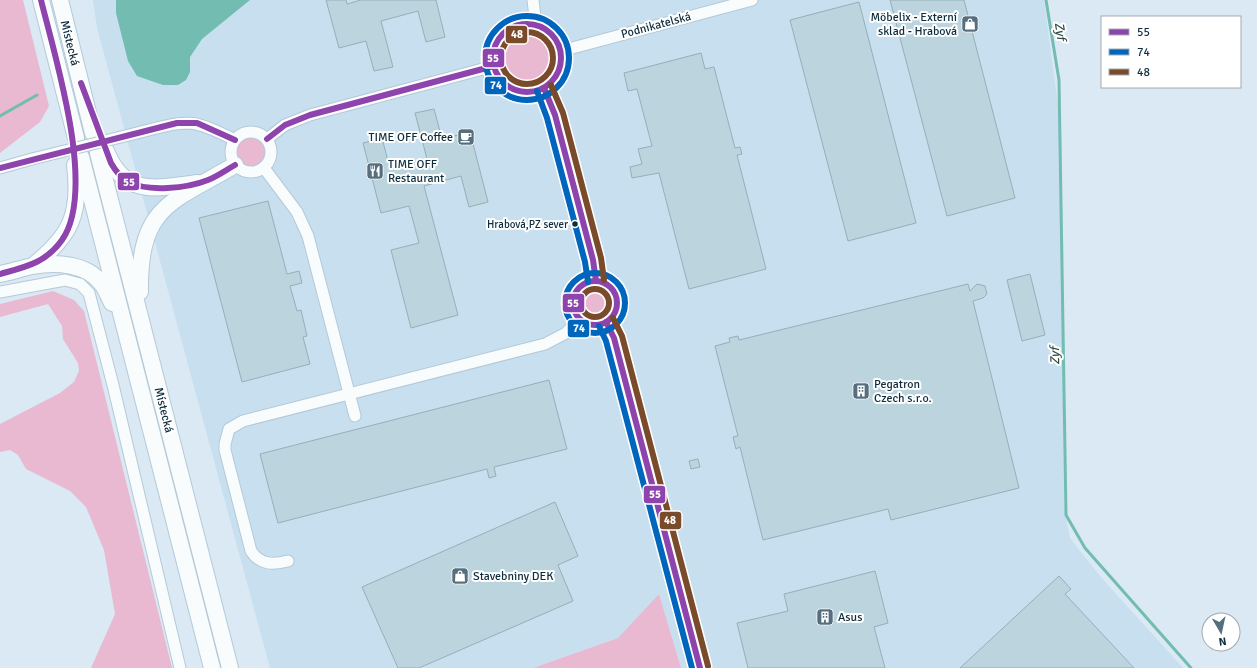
<svg xmlns="http://www.w3.org/2000/svg" width="1257" height="668" font-family="Signika,sans-serif">
<rect width="100%" height="100%" fill="#dae9f4"/>
<path fill="#c8dfef" d="M93,0H1044L1061,128L1064,508L1070,538L1099,575L1183,668H681L659,594L618,638L533,668H270L97,28Z"/>
<g fill="#e8b9d1">
<path d="M0,0H23L49,106L40,122L0,153Z"/>
<circle cx="527" cy="59" r="24"/>
<circle cx="251" cy="152" r="14"/>
<circle cx="596" cy="302" r="15"/>
<path d="M53,291L74,300L84,311L172,668H91L115,614L104,550L86,507L70,491L26,469L18,455L10,450L0,452V424L60,393L74,382L79,371L78,363L63,339L62,326L48,304L0,317V304Z"/>
<path d="M659,594L681,668H533L618,638Z"/>
</g>
<path fill="#72bcb1" d="M116,0H250L202,39L190,57V72L186,80L178,85H163L137,76L128,61L116,13Z"/>
<g fill="none" stroke-linecap="round" stroke-linejoin="round">
<g stroke="#72bcb1" stroke-width="3">
<path d="M1046,0L1059,80L1066,515L1085,548L1191,668"/>
<path d="M0,116L37,95"/>
</g>
</g>
<g fill="#bbd4de" stroke="#95afb9">
<path d="M326,0H346L347,4L361,0H436L445,37L426,42L418,11L381,21L393,67L374,71L366,41L339,48Z"/>
<path d="M890,0H964L1015,198L947,216Z"/>
<path d="M859,2L916,223L848,241L790,20Z"/>
<path d="M701,53L705,69L714,67L735,148L740,147L742,154L737,155L766,269L689,289L659,173L632,178L630,167L642,164L638,149L652,146L637,89L628,91L624,73Z"/>
<path d="M434,109L442,139L470,132L488,202L469,207L461,176L424,186L458,315L411,328L391,250L419,243L409,206L381,213L363,143L382,138L390,169L427,159L415,113Z"/>
<path d="M268,201L287,274L299,271L302,283L290,286L297,311L301,310L307,336L303,337L310,364L242,382L199,218Z"/>
<path d="M1030,274L1045,335L1022,341L1007,280Z"/>
<path d="M968,284L970,291L977,284L985,286L987,294L983,298L973,301L1019,488L891,520L888,509L763,540L740,447L736,449L733,437L738,436L715,346L730,342L729,338L738,336L739,340Z"/>
<path d="M549,380L567,449L494,467L496,476L489,478L487,469L278,523L260,454Z"/>
<path d="M698,459L700,467L691,469L689,461Z"/>
<path d="M555,502L578,556L558,565L573,601L419,668H398L362,587Z"/>
<path d="M875,571L888,623L874,627L885,668H748L737,623L788,611L784,594Z"/>
<path d="M1059,576L1071,589L1065,594L1134,668H960Z"/>
</g>
<g fill="none" stroke-linecap="round" stroke-linejoin="round">
<defs>
<g id="minor">
<path d="M533,0L536,26"/>
<circle cx="527" cy="58" r="34"/>
<path d="M561,51L752,0"/>
<path d="M544,88L555,115L593,260L596,281"/>
<circle cx="251" cy="152" r="20"/>
<path d="M141,132C188,120 191,118 235,140"/>
<path d="M267,139L285,125L310,115L494,66"/>
<path d="M0,168L32,159"/>
<path d="M264,168L297,212L308,236L355,416"/>
<circle cx="595" cy="303" r="22"/>
<path d="M0,292L65,280L80,284L89,293L113,385L180,668"/>
<path d="M606,322L614,338L700,668"/>
<path d="M288,561C273,565 260,565 251,551L225,450V444L229,429L243,421L545,344L566,333L580,319"/>
</g>
<g id="highway">
<path d="M41,0L76,138"/>
<path d="M60,0L93,133"/>
<path d="M106,151C125,198 156,188 198,183"/>
<path d="M98,153L230,668"/>
<path d="M81,157L212,668"/>
<path d="M34,265C71,235 81,214 75,165"/>
<path d="M0,274C11,272 22,268 33,266C55,262 87,263 102,284C106,289 109,297 112,303"/>
<path d="M140,292C139,206 170,203 235,165"/>
</g>
</defs>
<use href="#minor" stroke="#b4c9d7" stroke-width="13"/>
<use href="#highway" stroke="#b4c9d7" stroke-width="18"/>
<use href="#minor" stroke="#f9fcfd" stroke-width="11"/>
<use href="#highway" stroke="#f9fcfd" stroke-width="16"/>
<defs>
<path id="minor-bridge" d="M32,159L141,132"/>
</defs>
<use href="#minor-bridge" stroke="#b4c9d7" stroke-width="13" stroke-linecap="butt"/>
<use href="#minor-bridge" stroke="#f9fcfd" stroke-width="11"/>
<defs>
<g id="bus-1">
<circle cx="527" cy="58" r="34"/>
<path d="M81,83L111,163C115,170 120,177 127,181C147,193 188,188 208,180C218,176 226,170 235,165"/>
<path d="M544,88L555,115L593,260L596,281"/>
<path d="M267,139L285,125L310,115L494,66"/>
<path d="M0,168L177,123H197L235,140"/>
<path d="M0,274C25,267 46,263 62,240C97,190 55,57 41,0"/>
<circle cx="595" cy="303" r="22"/>
<path d="M606,322L614,338L700,668"/>
</g>
<g id="bus-2">
<circle cx="527" cy="58" r="42"/>
<path d="M537,91L547,118L585,262L588,282"/>
<circle cx="595" cy="303" r="30"/>
<path d="M599,326L606,341L692,668"/>
</g>
<g id="bus-3">
<circle cx="527" cy="58" r="26"/>
<path d="M551,85L563,113L601,258L604,280"/>
<circle cx="595" cy="303" r="14"/>
<path d="M613,318L622,336L708,666"/>
</g>
</defs>
<use href="#bus-1" stroke="#fff" stroke-width="9"/>
<use href="#bus-2" stroke="#fff" stroke-width="9"/>
<use href="#bus-3" stroke="#fff" stroke-width="9"/>
<use href="#bus-1" stroke="#8e44ad" stroke-width="6"/>
<use href="#bus-2" stroke="#0065bd" stroke-width="6"/>
<use href="#bus-3" stroke="#7a4b2a" stroke-width="6"/>
</g>
<defs>
<symbol id="shop-square" viewBox="-11 -11 22 22"><rect x="-9" y="-9" width="18" height="18" rx="4" fill="#556f7e" stroke="#fff"/><path d="M-5-2.5h2.3a2.7 3.5 0 0 1 5.4 0H5L5.5 6h-11ZM-1.5-2.5h3a1.5 2.3 0 0 0-3 0Z" fill="#fff"/></symbol>
<symbol id="cafe-square" viewBox="-11 -11 22 22"><rect x="-9" y="-9" width="18" height="18" rx="4" fill="#556f7e" stroke="#fff"/><path d="M-5.5-4.5H6V0H3Q3 3.5 0 3.5H-2.5Q-5.5 3.5-5.5 0ZM3-3.2v2h1.7v-2ZM-6 4.5H4V6H-6Z" fill="#fff"/></symbol>
<symbol id="restaurant-square" viewBox="-11 -11 22 22"><rect x="-9" y="-9" width="18" height="18" rx="4" fill="#556f7e" stroke="#fff"/><path d="M-5-6h1v4h1v-4h1v4h1v-4h1v5L-1.5 .5V6h-2V.5L-5-1ZM5-6V6H3V1.5H1.5Q1.5-4 5-6Z" fill="#fff"/></symbol>
<symbol id="building-square" viewBox="-11 -11 22 22"><rect x="-9" y="-9" width="18" height="18" rx="4" fill="#556f7e" stroke="#fff"/><path d="M-4-6H4V6H1V3H-1V6H-4ZM-2.5-4.3h1.7v1.8h-1.7ZM.8-4.3h1.7v1.8H.8ZM-2.5-1h1.7V.8h-1.7ZM.8-1h1.7V.8H.8Z" fill="#fff"/></symbol>
</defs>
<g fill-rule="evenodd">
<use href="#shop-square" x="960" y="14" width="20" height="20"/>
<use href="#cafe-square" x="456" y="127" width="20" height="20"/>
<use href="#restaurant-square" x="365" y="161" width="20" height="20"/>
<use href="#building-square" x="851" y="381" width="20" height="20"/>
<use href="#shop-square" x="450" y="566" width="20" height="20"/>
<use href="#building-square" x="815" y="607" width="20" height="20"/>
</g>
<circle fill="#0e2d3e" stroke="#fff" stroke-width="1.5" cx="575" cy="224" r="3.5"/>
<g text-anchor="middle" stroke-width="4" stroke-linejoin="round" paint-order="stroke">
<g font-size="11" fill="#0e2d3e" stroke="#fff" text-anchor="end">
<text x="568" y="228">Hrabová,PZ sever</text>
</g>
<g font-size="12" fill="#0e2d3e" stroke="#fff" text-anchor="start">
<text x="957" y="21" text-anchor="end">Möbelix - Externí<tspan x="957" dy="14">sklad - Hrabová</tspan></text>
<text x="453" y="141" text-anchor="end">TIME OFF Coffee</text>
<text x="388" y="168">TIME OFF<tspan x="388" dy="14">Restaurant</tspan></text>
<text x="874" y="388">Pegatron<tspan x="874" dy="14">Czech s.r.o.</tspan></text>
<text x="473" y="580">Stavebniny DEK</text>
<text x="838" y="621">Asus</text>
</g>
<g font-size="12" fill="#0e2d3e" stroke="#fff">
<text transform="translate(656 25) rotate(-15)" y="4">Podnikatelská</text>
<text transform="translate(70 43) rotate(76)" y="4">Místecká</text>
<text transform="translate(164 410) rotate(76)" y="4">Místecká</text>
</g>
<g font-size="13" font-style="italic" fill="#2d4c44" stroke="#fff">
<text transform="translate(1061 31) rotate(81)" y="5">Zyf</text>
<text transform="translate(1054 356) rotate(-91)" y="5">Zyf</text>
</g>
</g>
<g stroke="#fff" stroke-width="1.5">
<rect x="505" y="25" width="23" height="19" rx="4" fill="#7a4b2a"/>
<rect x="482" y="48" width="23" height="20" rx="4" fill="#8e44ad"/>
<rect x="484" y="76" width="23" height="19" rx="4" fill="#0065bd"/>
<rect x="117" y="172" width="23" height="19" rx="4" fill="#8e44ad"/>
<rect x="562" y="293" width="23" height="20" rx="4" fill="#8e44ad"/>
<rect x="567" y="319" width="23" height="19" rx="4" fill="#0065bd"/>
<rect x="643" y="485" width="23" height="19" rx="4" fill="#8e44ad"/>
<rect x="659" y="511" width="23" height="19" rx="4" fill="#7a4b2a"/>
</g>
<g font-size="11" text-anchor="middle" font-weight="bold" fill="#fff">
<text x="517" y="38">48</text>
<text x="493" y="62">55</text>
<text x="496" y="89">74</text>
<text x="129" y="186">55</text>
<text x="573" y="307">55</text>
<text x="579" y="332">74</text>
<text x="655" y="498">55</text>
<text x="670" y="524">48</text>
</g>
<rect x="1101" y="16" width="140" height="72" fill="#ffffff" stroke="#9fabb2"/>
<rect x="1109" y="29" width="20" height="6" fill="#8e44ad" stroke="#9fabb2"/>
<text x="1137" y="36" font-size="12" fill="#0e2d3e">55</text>
<rect x="1109" y="49" width="20" height="6" fill="#0065bd" stroke="#9fabb2"/>
<text x="1137" y="56" font-size="12" fill="#0e2d3e">74</text>
<rect x="1109" y="69" width="20" height="6" fill="#7a4b2a" stroke="#9fabb2"/>
<text x="1137" y="76" font-size="12" fill="#0e2d3e">48</text>
<g transform="translate(1221 632) rotate(171)"><circle r="19" fill="#ffffff" stroke="#9fabb2"/>
<path d="M0-3L7 15L0 10L-7 15Z" fill="#556f7e"/>
<text y="-6" font-size="11" font-weight="bold" text-anchor="middle" fill="#0e2d3e">N</text>
</g>
</svg>
